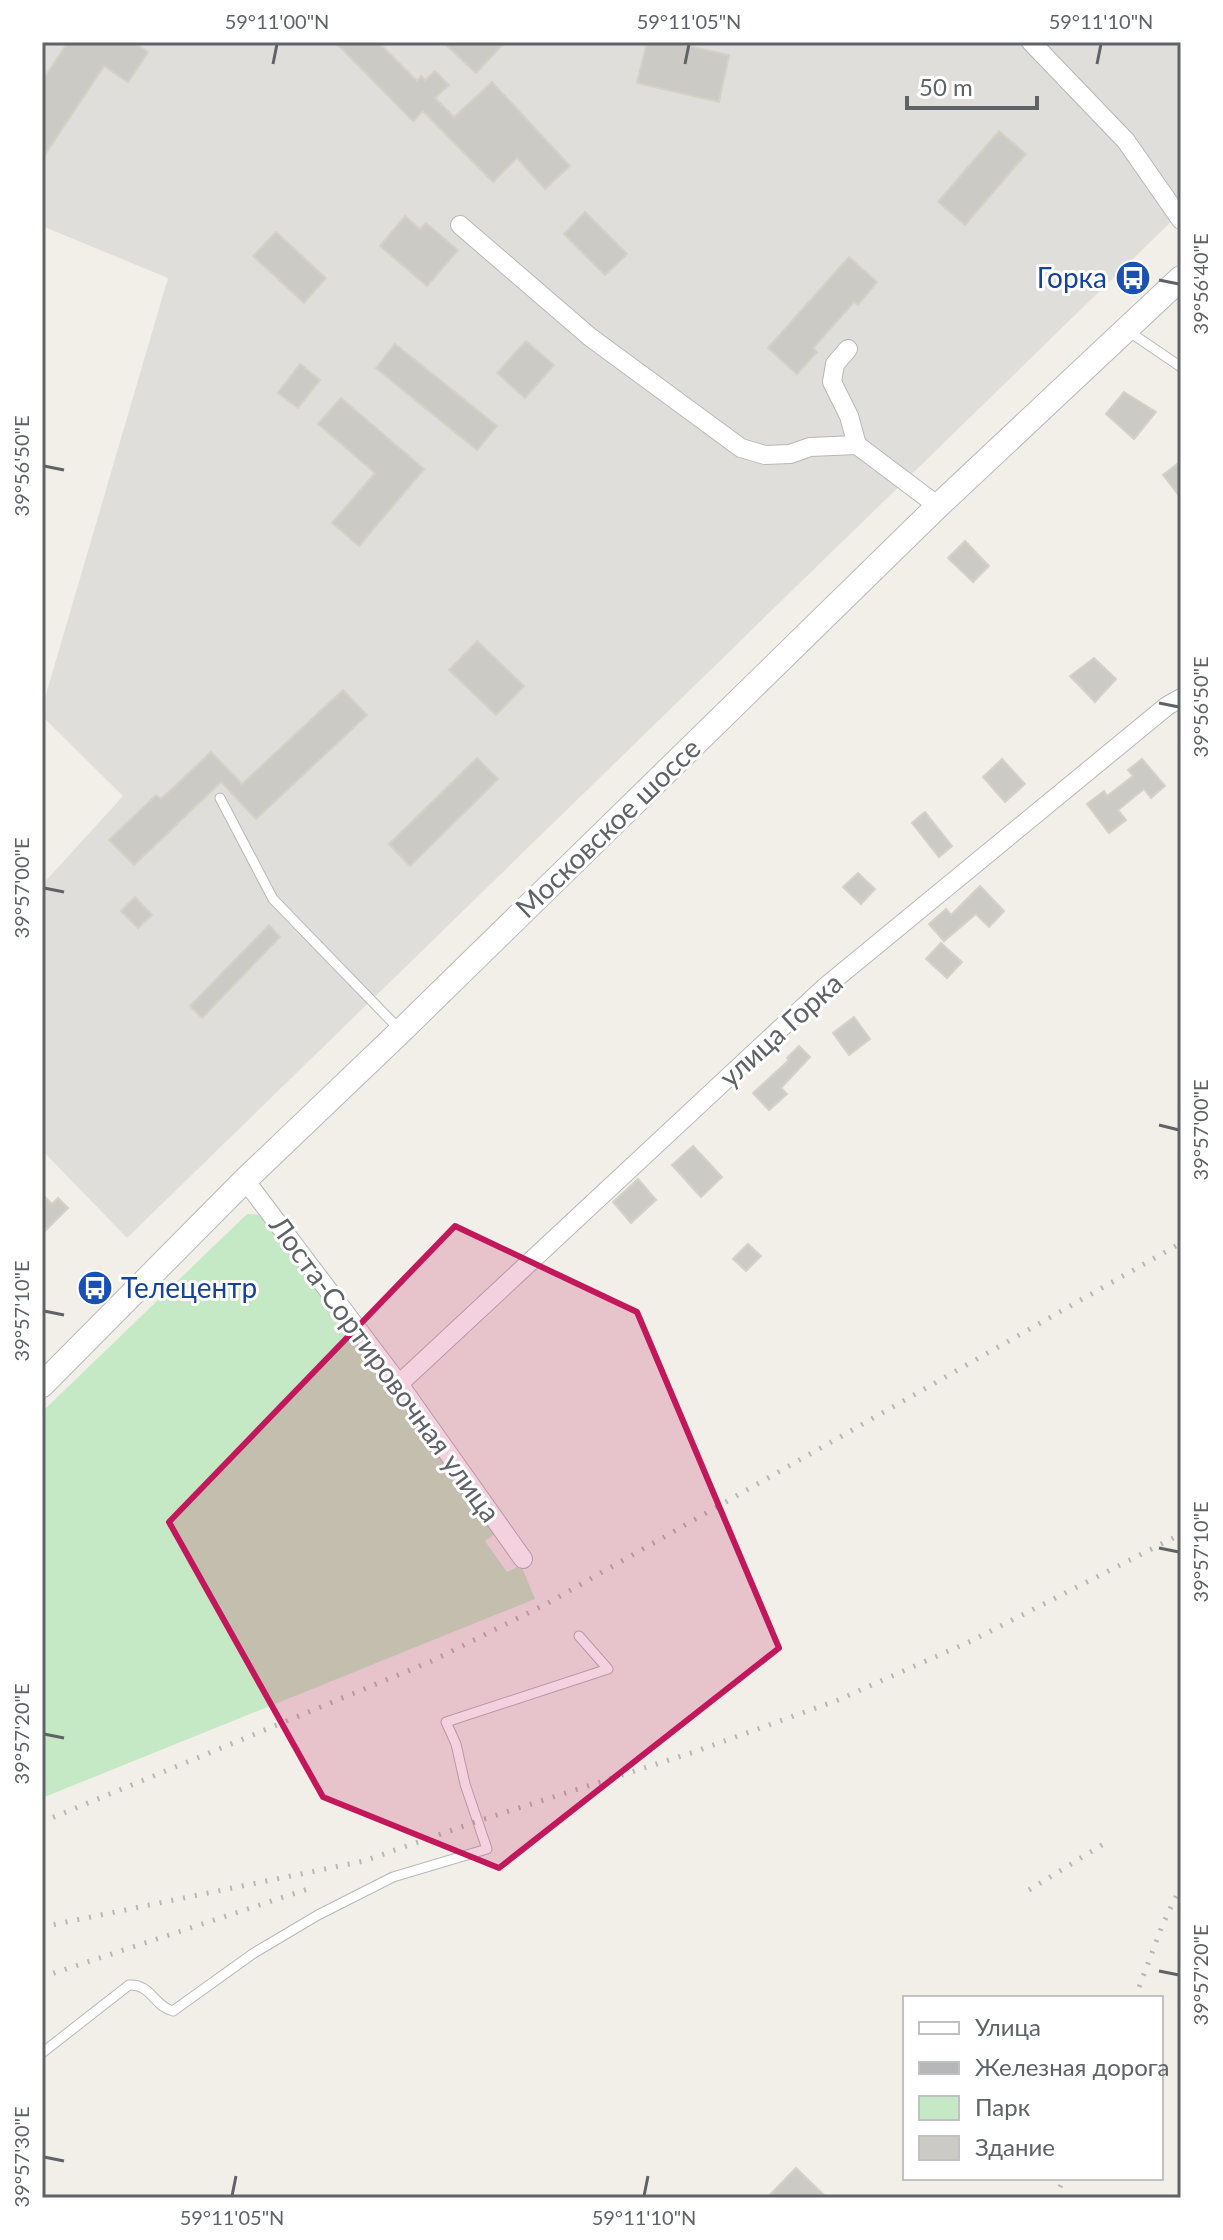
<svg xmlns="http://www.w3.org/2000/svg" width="1223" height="2240" font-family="Lato,sans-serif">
<rect width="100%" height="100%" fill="#f1efe8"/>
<path fill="#e0deda" d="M42,42H1181V212L127,1238L42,1150V885L123,796L42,716V708L168,278L42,226Z"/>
<path fill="#c5e8c5" d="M247,1214L263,1215L498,1532L485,1541L507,1572L521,1565L535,1599L42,1798V1412Z"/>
<g fill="#cccac5" stroke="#d6d1c6" stroke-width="2">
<path d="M68,42H133L148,52L128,82L104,66L42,159V81Z"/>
<path d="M335,42H378L417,81L421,76L425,80L435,71L449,85L435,98L454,117L492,82L570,166L545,189L517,158L493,182L423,111L413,121Z"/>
<path d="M443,42H505L476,73Z"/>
<path d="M647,42H671L729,55L719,102L637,83Z"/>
<path d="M999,131L1026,154L965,225L938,202Z"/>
<path d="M585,212L627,254L605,275L564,234Z"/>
<path d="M405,216L420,229L426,223L458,250L427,286L380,246Z"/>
<path d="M276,232L326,278L304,303L253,256Z"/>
<path d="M849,257L877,282L858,305L854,302L813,348L817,352L797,374L768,348Z"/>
<path d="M526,341L554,365L525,398L497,373Z"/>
<path d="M395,344L497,426L477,450L376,368Z"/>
<path d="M300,364L320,380L298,408L278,393Z"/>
<path d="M1124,392L1156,412L1134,439L1106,414Z"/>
<path d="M341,398L424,469L359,546L332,523L375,473L318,424Z"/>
<path d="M1181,461V498L1163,475Z"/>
<path d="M965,541L989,566L973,582L948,558Z"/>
<path d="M477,641L524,686L496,715L449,670Z"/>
<path d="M1094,658L1116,679L1095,702L1070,676Z"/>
<path d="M343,690L367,715L256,819L221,782L134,865L109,840L156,795L161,799L211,752L242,784Z"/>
<path d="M477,758L498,779L410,866L389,844Z"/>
<path d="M1002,759L1025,784L1005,802L983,777Z"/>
<path d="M1142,759L1165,786L1151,798L1144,789L1118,810L1126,820L1109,833L1087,804L1104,791L1107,796L1133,776L1128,770Z"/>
<path d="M925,812L952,846L939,857L912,823Z"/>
<path d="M858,873L875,889L861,904L843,887Z"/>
<path d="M980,886L1004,911L989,927L976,914L944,941L929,924L946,909L951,915Z"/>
<path d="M135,897L152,915L138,928L121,911Z"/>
<path d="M269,925L280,937L202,1018L190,1006Z"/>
<path d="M941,943L962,962L947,978L926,959Z"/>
<path d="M854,1017L870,1039L849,1055L833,1033Z"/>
<path d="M799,1046L810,1057L781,1088L787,1094L769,1110L753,1093L789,1060L787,1058Z"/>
<path d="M693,1146L722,1177L701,1197L672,1165Z"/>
<path d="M638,1179L656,1200L631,1223L613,1202Z"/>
<path d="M42,1194L52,1204L58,1198L68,1208L42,1234Z"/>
<path d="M748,1244L761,1256L746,1271L733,1259Z"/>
<path d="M796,2168L827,2198H767Z"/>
</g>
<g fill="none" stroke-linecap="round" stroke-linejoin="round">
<defs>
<g id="service">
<path d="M1128,331L1181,367"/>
<path d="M220,798L273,899L399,1029"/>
<path d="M42,2053L129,1985C150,1983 155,2007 173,2011L254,1953L318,1915L393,1877L487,1849L465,1784L456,1744L446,1722L608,1669L579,1636"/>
</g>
<g id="minor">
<path d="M1031,42L1126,141L1181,220"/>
<path d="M460,225L590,337L741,448L765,455L790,454L810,447L857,445L938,506"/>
<path d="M848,349L835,364L832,382L849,416L857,445"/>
<path d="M245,1180L399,1384L523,1559"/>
<path d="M399,1384L824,988L1167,706L1181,698"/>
</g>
<path id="secondary" d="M42,1385L245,1180L401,1031L938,506L1181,278"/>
</defs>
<use href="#service" stroke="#b5b8bc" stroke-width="11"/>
<use href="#minor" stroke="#b5b8bc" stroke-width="20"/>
<use href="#secondary" stroke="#b6babf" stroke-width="26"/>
<use href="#service" stroke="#fff" stroke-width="9"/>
<use href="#minor" stroke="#fff" stroke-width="18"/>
<use href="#secondary" stroke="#fff" stroke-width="24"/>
<g stroke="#b6b7b8" stroke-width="5" stroke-dasharray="2 10" stroke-linecap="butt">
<path d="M42,1822L432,1661L548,1603L1181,1243"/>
<path d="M1029,1890L1105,1843"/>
<path d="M42,1927L364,1861L478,1821L694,1752L838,1700L971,1641L1181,1534"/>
<path d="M42,1977L314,1887"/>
<path d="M1135,1998L1162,1926L1181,1886"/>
<path d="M1055,2198L1064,2178"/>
</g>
</g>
<path fill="#c2185b" fill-opacity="0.2" stroke="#c2185b" stroke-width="6" stroke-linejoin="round" d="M455,1226L637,1312L779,1648L499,1868L323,1797L169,1522Z"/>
<path fill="none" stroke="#5f6368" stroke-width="3" d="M273,64L277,44M685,64L689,44M1097,64L1101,44M1159,280L1179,284M44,466L64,470M1159,703L1179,707M44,888L64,892M1159,1125L1179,1130M44,1311L64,1315M1159,1548L1179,1552M44,1734L64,1738M1159,1971L1179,1975M44,2157L64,2161M232,2196L236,2176M644,2196L648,2176"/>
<defs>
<symbol id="bus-disc" viewBox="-11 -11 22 22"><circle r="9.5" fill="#1a4fb4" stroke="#fff"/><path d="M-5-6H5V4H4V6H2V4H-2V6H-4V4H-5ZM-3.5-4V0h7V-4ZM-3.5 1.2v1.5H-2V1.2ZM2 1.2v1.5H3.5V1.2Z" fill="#fff"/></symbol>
</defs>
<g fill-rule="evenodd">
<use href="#bus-disc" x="1113" y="258" width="40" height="40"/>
<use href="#bus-disc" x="75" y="1268" width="40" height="40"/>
</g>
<g text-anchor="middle" stroke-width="6" stroke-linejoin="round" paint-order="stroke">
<g font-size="28" fill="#164399" stroke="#fff" text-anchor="end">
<text x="1107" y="288">Горка</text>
<text x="121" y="1298" text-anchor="start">Телецентр</text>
</g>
<g font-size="28" fill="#5f6368" stroke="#fff">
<text transform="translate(608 828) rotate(-44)" y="10">Московское шоссе</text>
<text transform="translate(781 1030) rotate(-42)" y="10">улица Горка</text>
<text transform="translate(385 1369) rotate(54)" y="10">Лоста-Сортировочная улица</text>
</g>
</g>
<rect width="1223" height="2240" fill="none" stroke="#ffffff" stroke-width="88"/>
<rect x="903" y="1996" width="260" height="184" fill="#ffffff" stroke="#bfc1c3" stroke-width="2"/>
<rect x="919" y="2022" width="40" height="12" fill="#ffffff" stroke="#bfc1c3" stroke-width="2"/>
<text x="975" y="2036" font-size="24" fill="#5f6368">Улица</text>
<rect x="919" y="2062" width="40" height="12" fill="#b6b7b8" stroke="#bfc1c3" stroke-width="2"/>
<text x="975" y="2076" font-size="24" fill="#5f6368">Железная дорога</text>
<rect x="919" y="2096" width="40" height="24" fill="#c5e8c5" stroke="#bfc1c3" stroke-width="2"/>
<text x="975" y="2116" font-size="24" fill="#5f6368">Парк</text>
<rect x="919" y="2136" width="40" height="24" fill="#cccac5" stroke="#bfc1c3" stroke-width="2"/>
<text x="975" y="2156" font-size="24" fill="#5f6368">Здание</text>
<path d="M907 96v12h130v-12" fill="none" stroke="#5f6368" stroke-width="4"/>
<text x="919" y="96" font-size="24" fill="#5f6368" stroke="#ffffff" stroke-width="6" paint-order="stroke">50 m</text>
<rect x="44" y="44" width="1135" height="2152" fill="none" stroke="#5f6368" stroke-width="3"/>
<g font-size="20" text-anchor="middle" fill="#5f6368">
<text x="277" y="29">59°11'00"N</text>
<text x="689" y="29">59°11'05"N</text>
<text x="1101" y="29">59°11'10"N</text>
<text transform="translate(1201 284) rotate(-90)" y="7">39°56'40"E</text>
<text transform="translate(22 466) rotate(-90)" y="7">39°56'50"E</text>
<text transform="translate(1201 707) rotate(-90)" y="7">39°56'50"E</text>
<text transform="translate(22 888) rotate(-90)" y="7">39°57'00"E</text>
<text transform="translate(1201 1130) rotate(-90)" y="7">39°57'00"E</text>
<text transform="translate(22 1311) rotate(-90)" y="7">39°57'10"E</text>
<text transform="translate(1201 1552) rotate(-90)" y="7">39°57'10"E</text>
<text transform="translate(22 1734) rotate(-90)" y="7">39°57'20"E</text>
<text transform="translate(1201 1975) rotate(-90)" y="7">39°57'20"E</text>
<text transform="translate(22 2157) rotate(-90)" y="7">39°57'30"E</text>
<text x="232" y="2225">59°11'05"N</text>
<text x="644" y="2225">59°11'10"N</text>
</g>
</svg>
